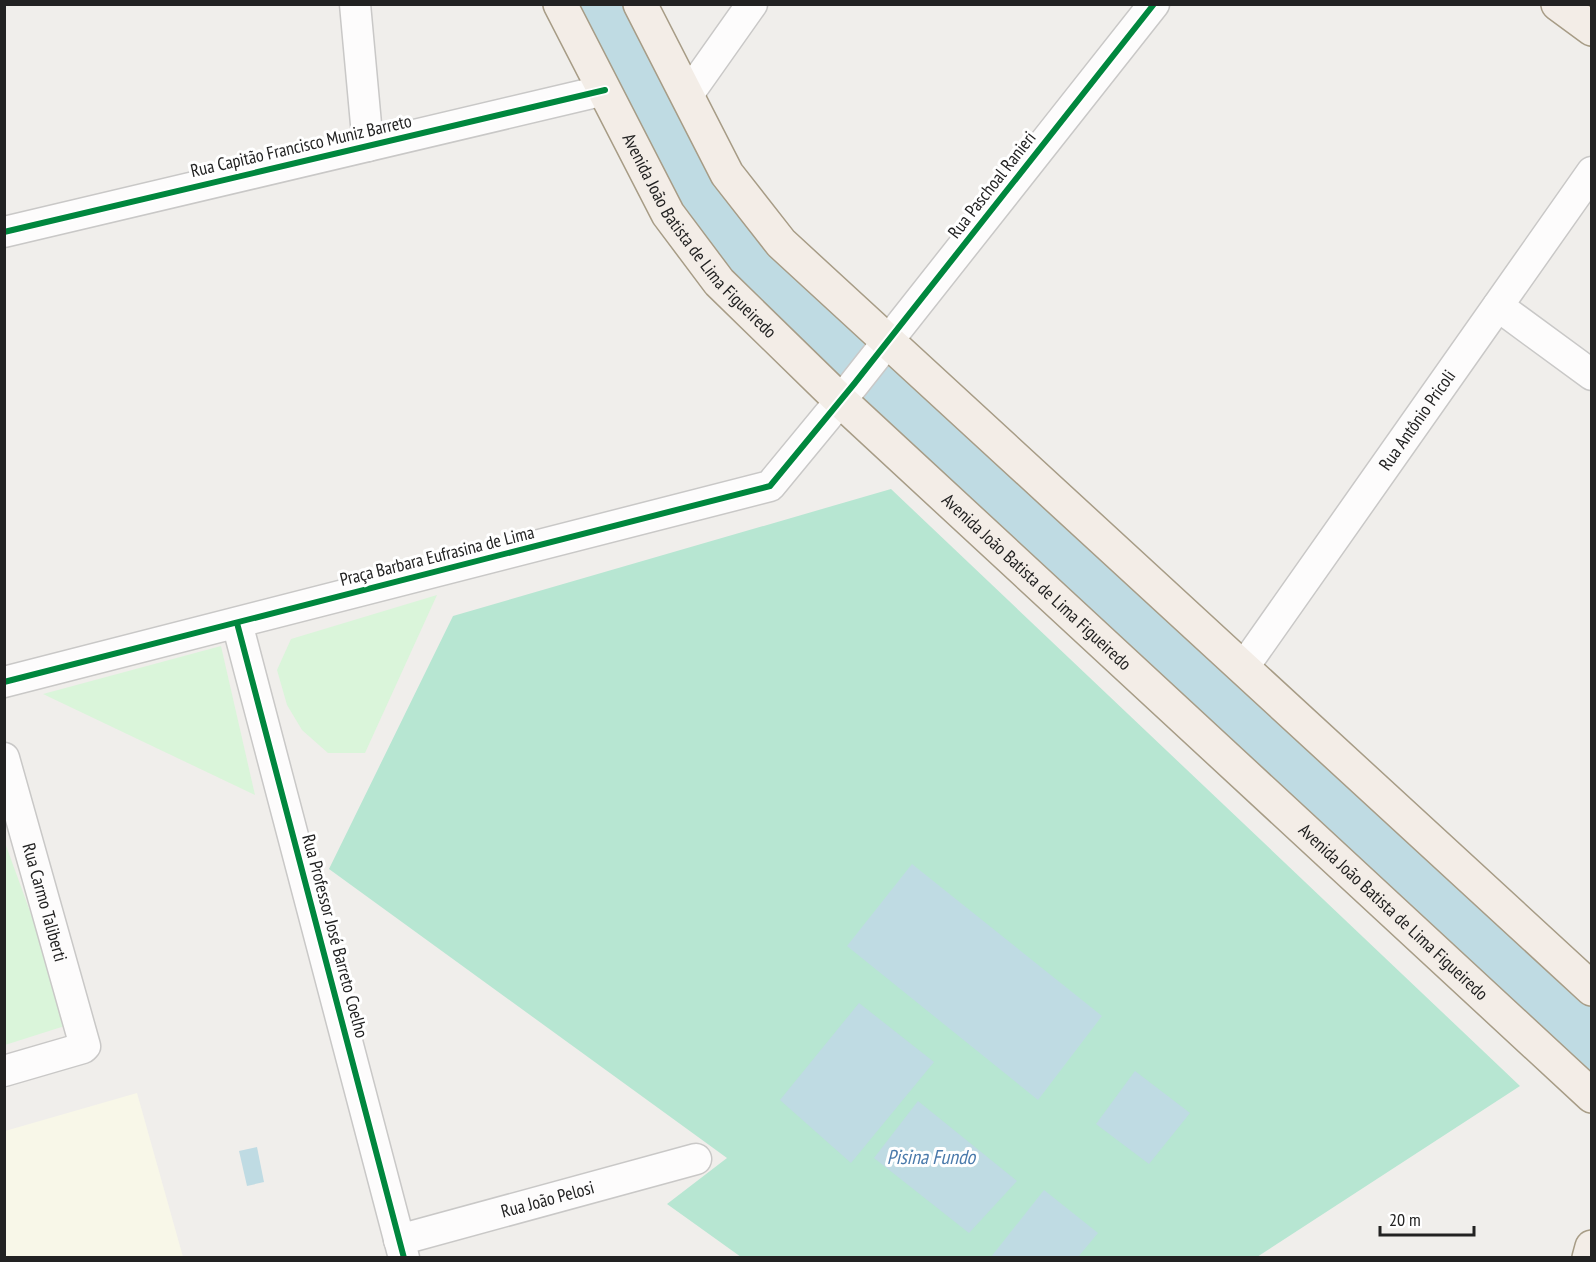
<svg xmlns="http://www.w3.org/2000/svg" width="1596" height="1262" font-family="'PT Sans Narrow',sans-serif">
<rect width="100%" height="100%" fill="#f0eeeb"/>
<path fill="#f8f7e8" d="M137,1093L183,1257H5V1131Z"/>
<g fill="#daf5da">
<path d="M437,595L365,753H328L302,730L287,705L277,670L291,639Z"/>
<path d="M221,646L255,795L43,694Z"/>
<path d="M4,840L71,1024L5,1045H4Z"/>
</g>
<path fill="#b7e6d2" d="M891,489L1520,1086L1257,1257H741L667,1204L727,1158L329,869L453,616Z"/>
<g fill="#bfdbe3">
<path d="M912,864L1102,1016L1038,1100L847,946Z"/>
<path d="M859,1003L934,1062L851,1163L780,1100Z"/>
<path d="M1135,1071L1190,1113L1149,1164L1096,1124Z"/>
<path d="M918,1101L1017,1181L969,1233L874,1158Z"/>
<path d="M257,1147L264,1182L247,1186L239,1151Z"/>
<path d="M1044,1190L1098,1233L1078,1257H991Z"/>
</g>
<g fill="none" stroke-linecap="round" stroke-linejoin="round">
<path stroke="#bfdbe3" stroke-width="57" d="M601,4L700,197L742,255L895,400L1592,1047"/>
<defs>
<g id="minor">
<path d="M355,4L368,146"/>
<path d="M687,96L752,4"/>
<path d="M4,232L605,90"/>
<path d="M1498,306L1592,375"/>
<path d="M237,623L404,1258"/>
<path id="s1" d="M1243,668L1592,172"/>
<path d="M4,682L770,486L854,384L1154,4"/>
<path id="s2" d="M4,758L85,1046L83,1048L4,1071"/>
<path id="s3" d="M399,1240L696,1159"/>
</g>
<g id="major">
<path id="s4" d="M560,4L668,214L719,282L841,401L1592,1096"/>
<path d="M640,4L727,174L781,243L1592,989"/>
<path d="M1558,4L1592,29"/>
<path d="M1589,1258L1592,1247"/>
</g>
</defs>
<use href="#minor" stroke="#c9c8c7" stroke-width="33"/>
<use href="#major" stroke="#a79c86" stroke-width="36"/>
<use href="#minor" stroke="#fdfcfc" stroke-width="30"/>
<use href="#major" stroke="#f3ede7" stroke-width="33"/>
<defs>
<g id="cycleway">
<path d="M4,232L605,90"/>
<path d="M237,623L404,1258"/>
<path d="M4,682L770,486L854,384L1154,4"/>
</g>
</defs>
<use href="#cycleway" stroke="#fff" stroke-width="10"/>
<use href="#cycleway" stroke="#00873e" stroke-width="6"/>
</g>
<g text-anchor="middle" stroke-width="6" stroke-linejoin="round" paint-order="stroke">
<g font-size="18" fill="#222" stroke="#fff">
<text transform="translate(301 146) rotate(-13)" y="6">Rua Capitão Francisco Muniz Barreto</text>
<text transform="translate(992 185) rotate(-52)" y="6">Rua Paschoal Ranieri</text>
<text dy="6" stroke="none"><textPath href="#s4" startOffset="272">Avenida João Batista de Lima Figueiredo</textPath></text>
<text dy="6" stroke="none"><textPath href="#s1" startOffset="303">Rua Antônio Pricoli</textPath></text>
<text transform="translate(437 556) rotate(-14)" y="6">Praça Barbara Eufrasina de Lima</text>
<text dy="6" stroke="none"><textPath href="#s4" startOffset="758">Avenida João Batista de Lima Figueiredo</textPath></text>
<text dy="6" stroke="none"><textPath href="#s2" startOffset="150">Rua Carmo Taliberti</textPath></text>
<text dy="6" stroke="none"><textPath href="#s4" startOffset="1244">Avenida João Batista de Lima Figueiredo</textPath></text>
<text transform="translate(335 936) rotate(75)" y="6">Rua Professor José Barreto Coelho</text>
<text dy="6" stroke="none"><textPath href="#s3" startOffset="154">Rua João Pelosi</textPath></text>
</g>
<g font-size="20" font-style="italic" fill="#4a7aab" stroke="#fff">
<text x="931" y="1164">Pisina Fundo</text>
</g>
</g>
<rect width="1596" height="1262" fill="none" stroke="#222222" stroke-width="12"/>
<path d="M1380 1226v9h94v-9" fill="none" stroke="#222222" stroke-width="3"/>
<text x="1389" y="1226" font-size="18" fill="#222222" stroke="#ffffff" stroke-width="4.5" paint-order="stroke">20 m</text>
</svg>
